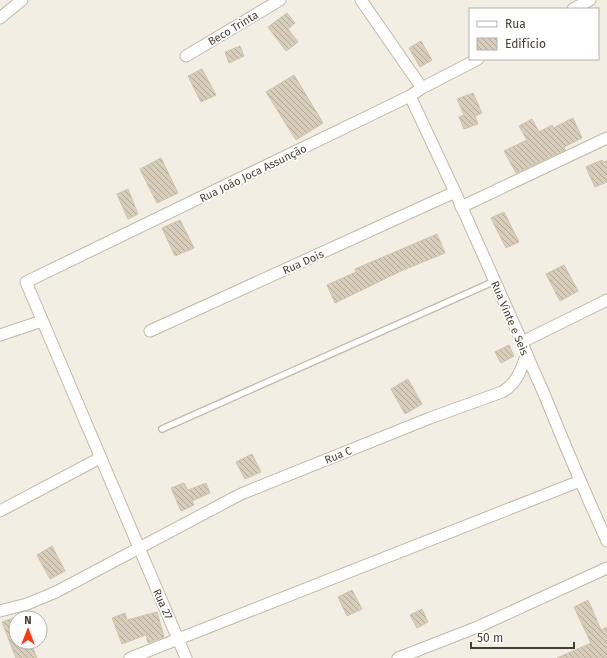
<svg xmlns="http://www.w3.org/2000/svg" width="607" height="658" font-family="'Fira Sans',sans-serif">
<defs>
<pattern id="building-back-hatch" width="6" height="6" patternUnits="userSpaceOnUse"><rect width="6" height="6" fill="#d8cdbb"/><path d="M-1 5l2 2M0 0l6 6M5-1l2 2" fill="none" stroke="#b1a899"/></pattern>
</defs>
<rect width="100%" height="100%" fill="#f3eee3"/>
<g fill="url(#building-back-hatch)" stroke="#d0c3ab">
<path d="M287,13L295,23L288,29L298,42L286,51L268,27Z"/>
<path d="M421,41L432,60L420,67L409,48Z"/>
<path d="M240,46L244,56L229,63L225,52Z"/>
<path d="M202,69L216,95L201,102L188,76Z"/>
<path d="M294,75L323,123L296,140L266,92Z"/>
<path d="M473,93L482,113L475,116L478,124L464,129L459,117L464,115L457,99Z"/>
<path d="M573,118L582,138L564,147L565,150L516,173L504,151L527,140L519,126L532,119L539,132L552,125L553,128Z"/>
<path d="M161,158L178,193L157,203L140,169Z"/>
<path d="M602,160L603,162L607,161V182L595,187L586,167Z"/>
<path d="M128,189L138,214L128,219L117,194Z"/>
<path d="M504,212L519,242L506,248L491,218Z"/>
<path d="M180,220L194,248L175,256L162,228Z"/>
<path d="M437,234L445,253L401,271L335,303L327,285L356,272L355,269Z"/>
<path d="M564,265L578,291L560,301L546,274Z"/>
<path d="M509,345L514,356L501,363L495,352Z"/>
<path d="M408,379L422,404L405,414L391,389Z"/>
<path d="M252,454L261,472L245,479L236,462Z"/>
<path d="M184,483L188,490L206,483L210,493L192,501L194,505L181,511L171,488Z"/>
<path d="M52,546L65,571L50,579L37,555Z"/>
<path d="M352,590L362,609L347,616L338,597Z"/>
<path d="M588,600L601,630L607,627V658H557L591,643L574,607Z"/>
<path d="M422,609L428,622L417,628L410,615Z"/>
<path d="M157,612L164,637L148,643L146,635L122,644L112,618L125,613L127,620Z"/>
<path d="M16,617V642H30L37,658H16L2,622Z"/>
</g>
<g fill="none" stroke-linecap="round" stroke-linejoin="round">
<defs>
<path id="service" d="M162,429L495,281"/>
<g id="minor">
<path d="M361,0L422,88"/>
<path d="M573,9L590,0"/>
<path d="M0,18L22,0"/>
<path d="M186,56L280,0"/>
<path d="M410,96L455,192L522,342C529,362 539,381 547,401C566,448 586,495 607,541"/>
<path d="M461,207L607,138"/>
<path d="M150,331L455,192"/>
<path d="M0,335L42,321"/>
<path d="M522,342L607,300"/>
<path d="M0,511L100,458"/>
<path d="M0,611L27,604L56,592L241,494L430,418L502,392C516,384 521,371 526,356"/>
<path d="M130,658L580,481"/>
<path d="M186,658L26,282L410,96L422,88L478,59"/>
<path d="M398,658L480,626L607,568"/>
</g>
</defs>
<use href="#service" stroke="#c2b9a8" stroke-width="8"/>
<use href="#minor" stroke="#c2b9a8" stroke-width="13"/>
<use href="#service" stroke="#fff" stroke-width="5.5"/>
<use href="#minor" stroke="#fff" stroke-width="11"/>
</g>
<g text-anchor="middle" stroke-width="3.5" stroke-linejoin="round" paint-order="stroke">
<g font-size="11" fill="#453e33" stroke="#fff">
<text transform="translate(233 28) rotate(-31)" y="4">Beco Trinta</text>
<text transform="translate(253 173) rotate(-26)" y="4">Rua João Joca Assunção</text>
<text transform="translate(303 262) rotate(-24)" y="4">Rua Dois</text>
<text transform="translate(510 318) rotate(67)" y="4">Rua Vinte e Seis</text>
<text transform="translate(338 455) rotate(-22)" y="4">Rua C</text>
<text transform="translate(163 604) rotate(66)" y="4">Rua 27</text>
</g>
</g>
<rect x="469" y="8" width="130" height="52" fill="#ffffff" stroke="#b5b2ad"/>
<rect x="477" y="21" width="20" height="6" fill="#ffffff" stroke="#b5b2ad"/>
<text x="505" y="28" font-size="12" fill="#453e33">Rua</text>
<rect x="477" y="38" width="20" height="12" fill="url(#building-back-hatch)" stroke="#b5b2ad"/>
<text x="505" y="48" font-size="12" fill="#453e33">Edifício</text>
<g transform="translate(28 630)"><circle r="19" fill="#ffffff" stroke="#b5b2ad"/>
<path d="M0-3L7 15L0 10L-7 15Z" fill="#ff380e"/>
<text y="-6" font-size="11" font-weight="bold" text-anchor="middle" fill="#453e33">N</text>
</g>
<path d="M471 642v6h103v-6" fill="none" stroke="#453e33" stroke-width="2"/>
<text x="477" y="642" font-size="12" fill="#453e33" stroke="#ffffff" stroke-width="3" paint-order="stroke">50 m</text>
</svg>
